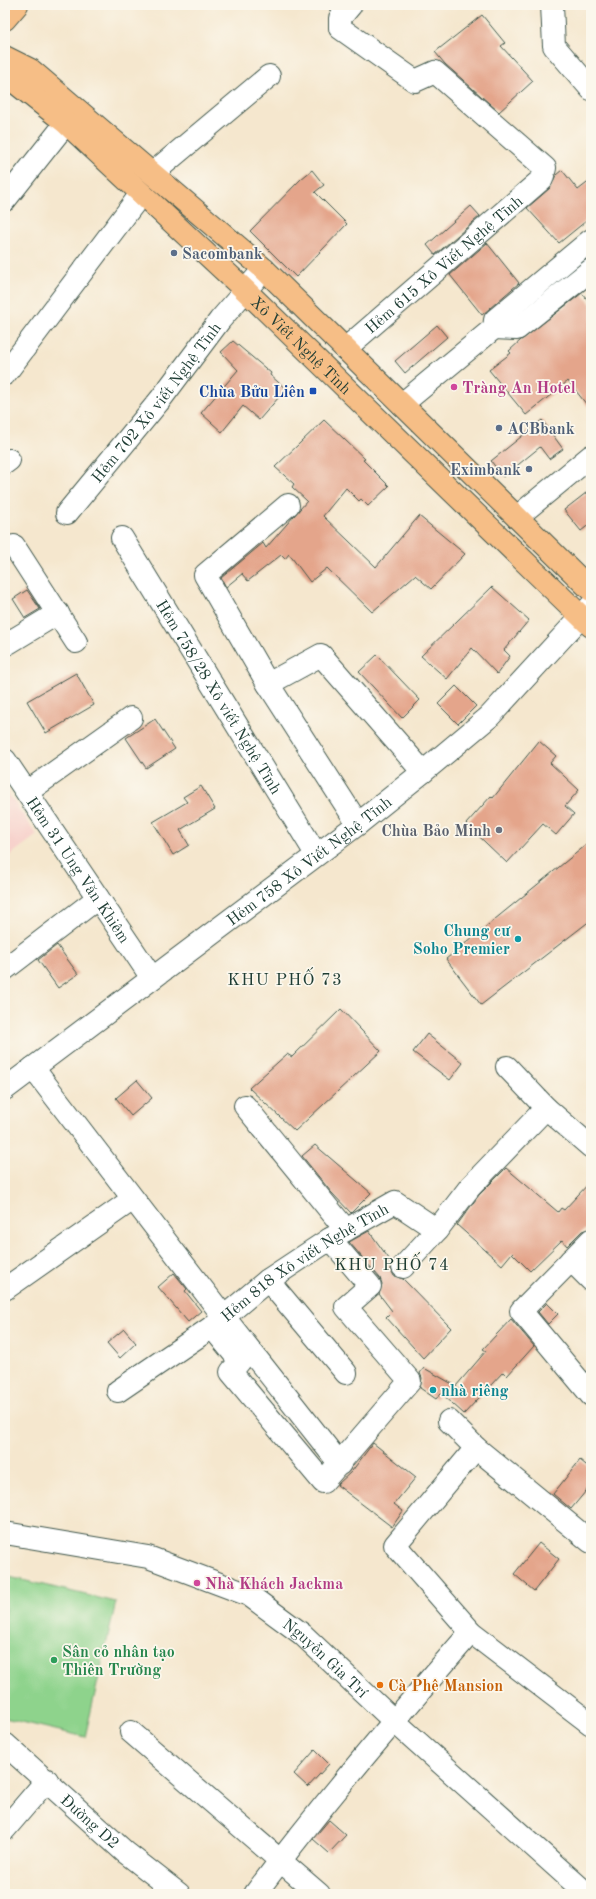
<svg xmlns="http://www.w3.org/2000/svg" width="596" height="1899" font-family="'Old Standard TT',serif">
<rect width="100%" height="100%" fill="#fbf7ec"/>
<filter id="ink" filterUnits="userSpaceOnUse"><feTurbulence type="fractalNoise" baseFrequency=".025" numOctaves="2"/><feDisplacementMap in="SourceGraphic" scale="8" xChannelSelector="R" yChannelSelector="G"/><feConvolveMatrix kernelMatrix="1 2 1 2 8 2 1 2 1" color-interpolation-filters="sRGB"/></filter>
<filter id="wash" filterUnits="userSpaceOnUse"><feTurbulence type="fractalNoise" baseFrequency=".012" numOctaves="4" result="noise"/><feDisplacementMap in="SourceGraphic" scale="16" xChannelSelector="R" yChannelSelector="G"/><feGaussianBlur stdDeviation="0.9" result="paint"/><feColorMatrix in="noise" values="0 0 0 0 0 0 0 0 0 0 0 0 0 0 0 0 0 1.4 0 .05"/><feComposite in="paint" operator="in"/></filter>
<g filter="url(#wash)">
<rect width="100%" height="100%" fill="#f5e7ce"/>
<path fill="#f7d0ca" d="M5,789L37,835L5,859Z"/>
<path fill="#8ed38c" stroke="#568860" d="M5,1576L116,1602L85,1737L5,1718Z"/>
<g id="blocks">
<g fill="#e4a58b">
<path d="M482,15L505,43L501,46L533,81L499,112L445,64L435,52Z"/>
<path d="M312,170L324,185L315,192L347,224L296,277L250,231L301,179Z"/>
<path d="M562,170L578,190L591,180V217L559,243L527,208L550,188L556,175Z"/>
<path d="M471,206L480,216L435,255L427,245Z"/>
<path d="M487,243L519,283L482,315L450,275Z"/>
<path d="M582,293L591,304V410L568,381L526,415L489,370L511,353L509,351L521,340Z"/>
<path d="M437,325L447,337L405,373L395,361Z"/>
<path d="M233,341L271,373L270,375L286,389L259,420L243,406L222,432L201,413L238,370L221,352Z"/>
<path d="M324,420L365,459L363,460L389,486L368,506L361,499L359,501L346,488L323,516L376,567L419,516L465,554L431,589L415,575L372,612L327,568L310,582L289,554L285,559L281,555L248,581L242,574L243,573L226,587L221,578L263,543L266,548L307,501L292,487L294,484L275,467Z"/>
<path d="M542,420L563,449L549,459L540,447L503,477L491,461Z"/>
<path d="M591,489V523L581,531L564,510Z"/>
<path d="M492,587L529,620L504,650L510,656L497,674L472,648L447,679L421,656Z"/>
<path d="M27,590L40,609L25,618L13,599Z"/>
<path d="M377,655L420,700L402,718L359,672Z"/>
<path d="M76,673L94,705L46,733L27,701Z"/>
<path d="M456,686L476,706L458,724L438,704Z"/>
<path d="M155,719L175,749L146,768L126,738Z"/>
<path d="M539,741L556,756L550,763L579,790L565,806L574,814L556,835L543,824L507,863L466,824L491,796L493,798Z"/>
<path d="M201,786L215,809L180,830L189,845L173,855L153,822L187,802L183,797Z"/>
<path d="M591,841V920L481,1005L446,959Z"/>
<path d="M57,945L78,974L58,988L38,960Z"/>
<path d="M341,1009L381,1051L295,1131L249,1088L287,1054L292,1057Z"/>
<path d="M427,1034L463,1063L450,1080L413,1052Z"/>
<path d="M137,1080L152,1098L131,1116L116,1098Z"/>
<path d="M315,1145L371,1193L351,1213L331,1192L302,1156Z"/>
<path d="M506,1168L558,1212L561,1208L564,1210L591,1181V1228L582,1231L567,1246L562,1240L530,1271L512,1253L502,1265L457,1225L479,1195Z"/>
<path d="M369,1231L392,1263L391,1270L394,1276L403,1279L451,1328L423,1358L386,1317L392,1311L379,1294L382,1284L380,1278L349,1242Z"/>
<path d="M174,1273L187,1289L185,1291L201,1311L188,1322L158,1287Z"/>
<path d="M547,1303L558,1314L548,1324L538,1312Z"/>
<path d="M511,1319L534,1346L507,1376L503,1372L464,1414L441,1393L436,1399L420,1388L422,1378L420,1373L424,1368L456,1386L486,1351L483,1349Z"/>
<path d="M124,1329L136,1343L120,1358L107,1343Z"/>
<path d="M373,1443L416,1477L394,1504L403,1511L392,1527L337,1485L352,1471Z"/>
<path d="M580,1460L591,1469V1485L571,1509L553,1494Z"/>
<path d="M539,1543L559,1559L534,1591L514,1574Z"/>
<path d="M315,1750L329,1764L308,1787L294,1774Z"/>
<path d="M329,1820L346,1835L329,1853L313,1839Z"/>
</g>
</g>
</g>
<g filter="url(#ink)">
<use href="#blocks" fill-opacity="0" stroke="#3f564b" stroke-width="1"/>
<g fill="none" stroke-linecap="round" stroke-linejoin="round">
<defs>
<g id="minor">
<path d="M552,5L554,46L591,89"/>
<path d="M153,173L269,76"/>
<path d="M5,200L66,123"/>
<path d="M494,328L517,329L591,270"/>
<path id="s1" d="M345,349L542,179L545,168L435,72L415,81L340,28V18L351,5"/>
<path d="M5,374L141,194"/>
<path d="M402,404L494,328L495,320L591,240"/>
<path d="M5,463L9,460"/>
<path d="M288,505L205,575L268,684L321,655L423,772"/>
<path id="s2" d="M67,513L160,400L220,320L264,269"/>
<path d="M517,517L591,456"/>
<path id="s3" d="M122,538L316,854"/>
<path d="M14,546L76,642"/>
<path d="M5,645L58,613"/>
<path d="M268,684L358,824"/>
<path id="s4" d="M5,760L152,978"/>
<path d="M27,792L131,718"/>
<path d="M5,969L98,898"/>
<path d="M507,1067L546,1108"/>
<path d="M33,1068L224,1317L340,1464"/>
<path id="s5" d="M5,1089L358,824L423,772L489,717L591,606"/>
<path d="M245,1106L346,1230"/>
<path d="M591,1240L521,1311L591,1395"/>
<path d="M571,1260L591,1280"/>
<path d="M403,1267L437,1230"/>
<path d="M268,1280L346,1373"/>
<path d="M5,1289L133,1199"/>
<path d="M212,1327L240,1361L231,1372L323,1482L410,1381L346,1307L370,1286L330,1239"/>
<path id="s6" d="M118,1391L212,1327L268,1280L330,1239L395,1202L437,1230L470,1187L546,1108L591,1147"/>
<path d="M449,1421L476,1448L591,1542"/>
<path d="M476,1448L395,1545L471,1632L591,1724"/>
<path id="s7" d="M5,1533L148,1557L249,1595L302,1634L394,1721L587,1894"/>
<path d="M131,1732L319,1894"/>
<path id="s8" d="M5,1744L125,1852L179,1894"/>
<path d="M5,1829L47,1780"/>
<path d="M255,1894C323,1803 397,1717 471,1632"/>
</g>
<g id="major">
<path d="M5,19L17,5"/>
<path d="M5,57L31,70L264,269L591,590"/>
<path id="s9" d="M5,71L17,84L66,123L245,290L591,626"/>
</g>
</defs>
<use href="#minor" stroke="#3f564b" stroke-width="24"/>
<use href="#major" stroke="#3f564b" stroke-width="24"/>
<use href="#minor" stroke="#fff" stroke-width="22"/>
<use href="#major" stroke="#f6be86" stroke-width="22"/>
</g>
</g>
<g fill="#5c6f8a" stroke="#fbf7ec" stroke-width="1.5">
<circle cx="174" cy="253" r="4"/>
<circle cx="499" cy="428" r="4"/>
<circle cx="529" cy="469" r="4"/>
</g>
<g fill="#d1479c" stroke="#fbf7ec" stroke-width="1.5">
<circle cx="454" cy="387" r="4"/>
<circle cx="197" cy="1583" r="4"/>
</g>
<rect fill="#1a4fb4" stroke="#fbf7ec" stroke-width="1.5" x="309" y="387" width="8" height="8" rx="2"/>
<circle fill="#6b7280" stroke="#fbf7ec" stroke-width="1.5" cx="499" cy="830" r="4"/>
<g fill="#0f9aa8" stroke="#fbf7ec" stroke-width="1.5">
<circle cx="518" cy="939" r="4"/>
<circle cx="433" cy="1390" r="4"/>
</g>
<circle fill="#2e9e5b" stroke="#fbf7ec" stroke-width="1.5" cx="54" cy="1660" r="4"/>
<circle fill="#e8710a" stroke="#fbf7ec" stroke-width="1.5" cx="380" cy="1685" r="4"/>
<g text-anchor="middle" stroke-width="3.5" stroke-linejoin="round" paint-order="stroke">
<g font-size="16" font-weight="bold" fill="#4e5e75" stroke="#fbf7ec" text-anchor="start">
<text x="182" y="259">Sacombank</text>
<text x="507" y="434">ACBbank</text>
<text x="521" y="475" text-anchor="end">Eximbank</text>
</g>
<g font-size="16" fill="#1f3d34" stroke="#fbf7ec">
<text dy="6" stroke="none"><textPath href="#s1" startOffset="130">Hẻm 615 Xô Viết Nghệ Tĩnh</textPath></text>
<text dy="6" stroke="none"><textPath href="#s9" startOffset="404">Xô Viết Nghệ Tĩnh</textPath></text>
<text dy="6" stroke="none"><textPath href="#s2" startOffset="142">Hẻm 702 Xô viết Nghệ Tĩnh</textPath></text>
<text dy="6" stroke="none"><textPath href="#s3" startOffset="186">Hẻm 758/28 Xô viết Nghệ Tĩnh</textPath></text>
<text dy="6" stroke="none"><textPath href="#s5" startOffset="380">Hẻm 758 Xô Viết Nghệ Tĩnh</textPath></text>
<text dy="6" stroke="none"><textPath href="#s4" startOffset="132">Hẻm 31 Ung Văn Khiêm</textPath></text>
<text dy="6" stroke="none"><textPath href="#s6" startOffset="227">Hẻm 818 Xô viết Nghệ Tĩnh</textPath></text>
<text dy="6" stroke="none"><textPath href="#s7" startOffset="352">Nguyễn Gia Trí</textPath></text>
<text dy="6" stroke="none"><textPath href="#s8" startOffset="115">Đường D2</textPath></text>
</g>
<g font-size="16" font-weight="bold" fill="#b23c85" stroke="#fbf7ec" text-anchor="start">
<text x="462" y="393">Tràng An Hotel</text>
<text x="205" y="1589">Nhà Khách Jackma</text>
</g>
<g font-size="16" font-weight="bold" fill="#164399" stroke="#fbf7ec" text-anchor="end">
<text x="305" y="397">Chùa Bửu Liên</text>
</g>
<g font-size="16" font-weight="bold" fill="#5b616d" stroke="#fbf7ec" text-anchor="end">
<text x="491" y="836">Chùa Bảo Minh</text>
</g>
<g font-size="16" font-weight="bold" fill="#0d838f" stroke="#fbf7ec" text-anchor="end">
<text x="510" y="936">Chung cư<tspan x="510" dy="18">Soho Premier</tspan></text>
<text x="441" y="1396" text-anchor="start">nhà riêng</text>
</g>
<g font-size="16" font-weight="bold" fill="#27864d" stroke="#fbf7ec" text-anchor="start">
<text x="62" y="1657">Sân cỏ nhân tạo<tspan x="62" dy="18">Thiên Trường</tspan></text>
</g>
<g font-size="16" font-weight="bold" fill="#c56008" stroke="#fbf7ec" text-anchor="start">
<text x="388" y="1691">Cà Phê Mansion</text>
</g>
<g font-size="17" letter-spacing="1" fill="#1f3d34" stroke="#fbf7ec">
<text x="285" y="985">KHU PHỐ 73</text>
<text x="392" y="1270">KHU PHỐ 74</text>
</g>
</g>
<rect width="596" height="1899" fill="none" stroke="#fbf7ec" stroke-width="20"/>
</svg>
